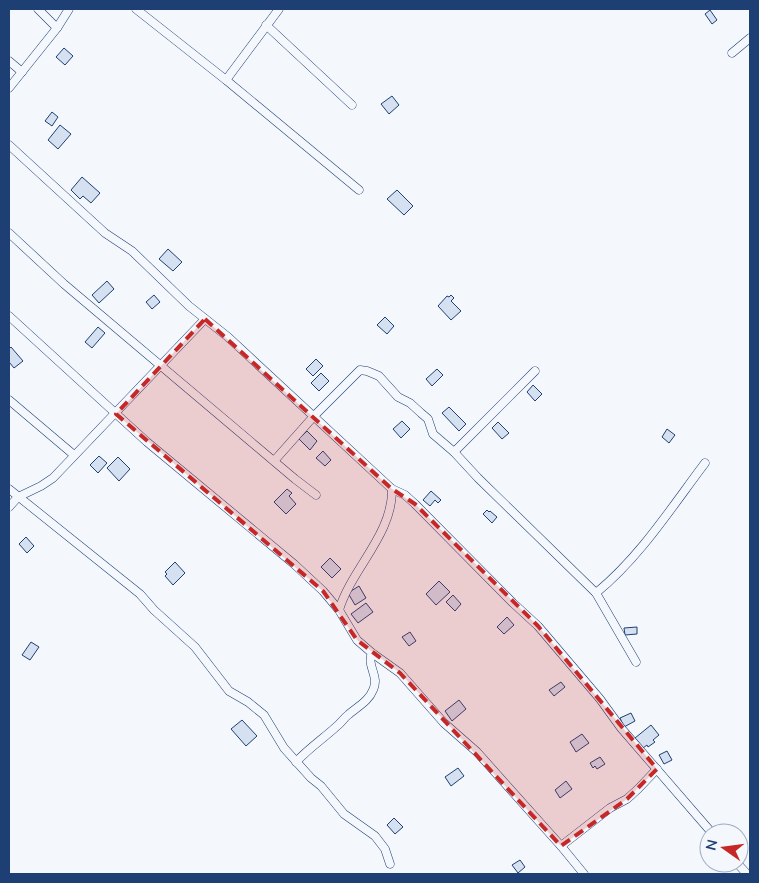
<svg xmlns="http://www.w3.org/2000/svg" width="759" height="883" font-family="Mulish,sans-serif">
<rect width="100%" height="100%" fill="#f4f7fb"/>
<g fill="#d5e0f0" stroke="#1d3f73">
<path d="M710,10L717,20L712,24L705,14Z"/>
<path d="M64,48L73,56L65,65L56,57Z"/>
<path d="M392,96L399,105L389,114L381,104Z"/>
<path d="M52,112L58,117L52,126L45,121Z"/>
<path d="M60,125L71,134L58,149L48,140Z"/>
<path d="M82,177L100,193L91,203L83,196L80,199L71,190Z"/>
<path d="M397,190L413,206L404,215L387,199Z"/>
<path d="M168,249L182,262L173,271L159,259Z"/>
<path d="M107,281L114,289L99,303L92,295Z"/>
<path d="M154,295L160,302L152,309L146,302Z"/>
<path d="M451,295L454,298L451,301L461,311L451,320L438,306L447,296L449,297Z"/>
<path d="M385,317L394,326L387,334L377,325Z"/>
<path d="M98,327L105,333L92,348L85,342Z"/>
<path d="M11,347L23,361L14,368L9,362V349Z"/>
<path d="M316,359L323,366L313,376L306,369Z"/>
<path d="M437,369L443,375L432,386L426,379Z"/>
<path d="M321,373L329,381L319,391L311,383Z"/>
<path d="M533,385L542,394L535,401L527,392Z"/>
<path d="M449,407L466,424L459,431L442,413Z"/>
<path d="M402,421L410,429L401,438L393,429Z"/>
<path d="M498,422L509,433L502,439L492,428Z"/>
<path d="M667,429L675,435L669,443L662,437Z"/>
<path d="M307,431L317,441L310,450L299,439Z"/>
<path d="M323,451L331,460L325,466L316,458Z"/>
<path d="M99,456L107,463L98,473L90,465Z"/>
<path d="M118,457L130,469L119,481L107,468Z"/>
<path d="M287,489L292,493L289,496L296,504L286,514L274,502Z"/>
<path d="M431,491L441,500L438,503L435,500L430,506L423,500Z"/>
<path d="M487,510L489,512L490,511L497,517L492,523L483,514Z"/>
<path d="M26,537L34,546L27,553L19,544Z"/>
<path d="M330,558L341,569L332,578L321,567Z"/>
<path d="M175,562L185,573L173,585L165,576L167,574L165,572Z"/>
<path d="M439,581L450,592L436,605L426,594Z"/>
<path d="M359,586L366,598L355,605L348,593Z"/>
<path d="M453,595L461,604L455,611L446,602Z"/>
<path d="M366,603L373,612L358,623L351,614Z"/>
<path d="M507,617L514,625L504,634L497,627Z"/>
<path d="M637,627V634L625,635L624,628Z"/>
<path d="M410,632L416,641L409,646L402,637Z"/>
<path d="M31,642L39,647L30,660L22,655Z"/>
<path d="M561,682L565,687L554,696L549,690Z"/>
<path d="M459,700L466,709L452,721L445,711Z"/>
<path d="M631,713L635,721L624,727L620,718Z"/>
<path d="M242,720L257,736L246,746L231,729Z"/>
<path d="M651,725L659,735L653,740L655,742L648,747L647,745L643,748L635,738Z"/>
<path d="M582,734L589,743L576,752L570,742Z"/>
<path d="M667,751L672,760L664,764L659,755Z"/>
<path d="M600,757L605,764L597,769L595,766L593,768L590,763Z"/>
<path d="M458,768L464,776L451,786L445,777Z"/>
<path d="M566,781L572,789L560,798L555,790Z"/>
<path d="M394,818L403,827L395,834L387,825Z"/>
<path d="M520,860L525,867L518,873L512,865Z"/>
</g>
<g fill="none" stroke-linecap="round" stroke-linejoin="round">
<defs>
<g id="minor">
<path d="M38,9L57,28"/>
<path d="M136,9L226,80L359,190"/>
<path d="M266,25L352,105"/>
<path d="M732,53L750,38"/>
<path d="M9,61L22,72"/>
<path d="M226,80L279,9"/>
<path d="M9,88L57,28L69,9"/>
<path d="M9,145L105,233L132,251L189,306L228,337L392,489L405,495L415,504L513,603L538,626L600,699L621,728L712,833"/>
<path d="M9,233L64,284L295,479L316,495"/>
<path d="M9,316L147,442L294,564L323,591L339,610L357,640L372,653L400,673L444,723L477,752L561,846L584,874"/>
<path d="M9,400L74,455"/>
<path d="M454,452L535,371"/>
<path d="M274,461L314,416L360,370L367,371L379,376L398,397L410,403L421,413L428,419L433,434L454,452L478,478L596,593L636,662"/>
<path d="M9,489L140,594L154,610L195,647L229,691L248,702L264,715L284,748L311,778L321,786L344,814L375,836L385,849L390,864"/>
<path d="M9,507L18,497L41,486L53,478L205,319"/>
<path d="M596,593C640,557 671,508 705,463"/>
<path d="M339,610C352,568 393,534 392,489"/>
<path d="M296,762C309,748 324,738 337,726C341,723 344,718 348,715C357,707 369,701 373,690C380,676 366,666 372,653"/>
<path d="M561,846L610,808L627,799L638,789L657,769"/>
<path d="M737,863L747,874"/>
</g>
</defs>
<use href="#minor" stroke="#1d3f73" stroke-width="9"/>
<use href="#minor" stroke="#f4f7fb" stroke-width="8"/>
</g>
<path fill="#c62828" fill-opacity="0.2" stroke="#c62828" stroke-width="4" stroke-dasharray="10 6" stroke-linejoin="round" d="M205,319L392,489L415,504L538,626L657,769L627,799L561,846L400,673L357,640L323,591L116,414Z"/>
<rect width="759" height="883" fill="none" stroke="#1d3f73" stroke-width="20"/>
<g transform="translate(724 848) rotate(284)"><circle r="24" fill="#f4f7fb" stroke="#9eadc5"/>
<path d="M0-4L9 19L0 12L-9 19Z" fill="#c62828"/>
<text y="-8" font-size="14" font-weight="bold" text-anchor="middle" fill="#1d3f73">N</text>
</g>
</svg>
